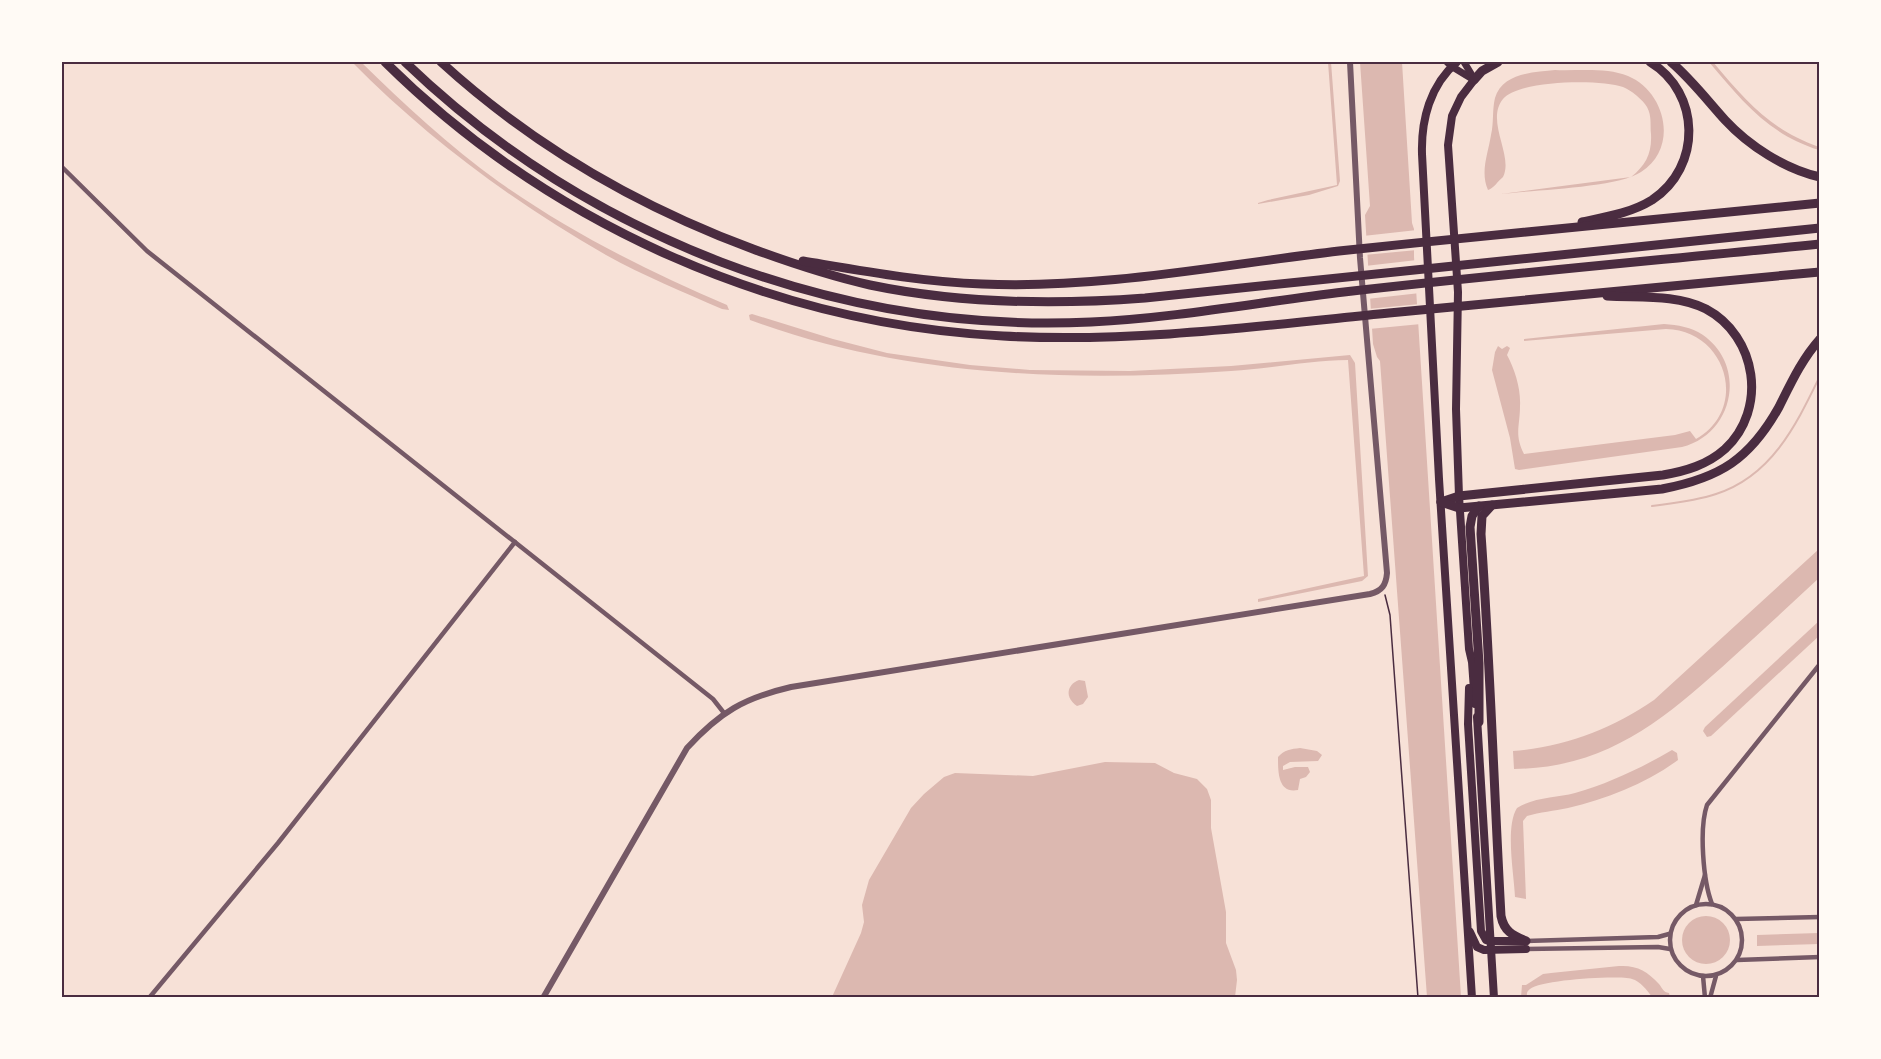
<svg xmlns="http://www.w3.org/2000/svg" width="1881" height="1059" font-family="'Asap Condensed',sans-serif">
<rect width="100%" height="100%" fill="#f7e1d7"/>
<g fill="#dcb8b0">
<path d="M352,62H361C404,104 449,146 499,182C570,232 647,271 727,305L729,310L722,309C683,292 644,276 606,255C513,202 427,138 352,62Z"/>
<path d="M1328,62H1331L1340,181L1338,186L1309,195L1258,204V203L1268,200L1337,185Z"/>
<path d="M1360,62H1402L1412,223L1414,229V257L1461,997H1427L1380,361L1377,357L1373,344L1365,215L1370,206Z"/>
<path d="M1709,62H1713C1746,101 1769,129 1819,147V150C1768,134 1742,101 1709,62Z"/>
<path d="M1555,70C1579,71 1606,67 1628,76C1666,92 1679,148 1641,172C1617,188 1533,190 1501,194L1631,177C1646,165 1652,153 1651,134C1650,125 1652,116 1647,107C1643,100 1631,90 1623,87C1600,79 1519,80 1503,99C1485,121 1514,156 1503,177C1498,181 1493,189 1488,190C1480,172 1488,154 1491,135C1494,123 1492,110 1495,98C1502,73 1534,72 1555,70Z"/>
<path d="M752,314L833,339L887,353L970,365L1030,370L1130,371L1231,366L1350,355L1355,363L1368,576L1362,581L1258,602V599L1364,576L1348,360C1310,360 1270,369 1231,371C1069,382 904,377 750,320L749,315Z"/>
<path d="M1664,324C1678,325 1691,327 1703,335C1748,367 1733,434 1682,447L1519,470L1515,469L1510,438L1492,370L1495,352L1498,346L1502,349L1507,346L1510,348L1507,355C1515,370 1521,389 1520,406C1520,426 1514,434 1524,454L1675,435L1690,431L1696,439C1750,408 1726,330 1666,329L1524,341V339Z"/>
<path d="M1819,549V578C1790,605 1761,632 1732,658C1666,718 1608,768 1514,769L1513,751C1566,747 1611,729 1654,700Z"/>
<path d="M1819,621V636L1711,736L1707,737L1703,731L1705,727Z"/>
<path d="M1079,680L1085,681L1088,697L1083,704L1077,706C1065,698 1066,685 1079,680Z"/>
<path d="M1300,748L1317,751L1322,755L1318,761L1290,762L1283,766V770L1295,767H1308L1310,772L1306,777L1300,779L1298,790C1278,794 1278,772 1278,757C1284,750 1291,749 1300,748Z"/>
<path d="M1672,750L1677,753L1678,760C1647,783 1606,799 1568,808C1554,811 1540,812 1527,816L1523,821L1526,899L1515,897C1514,874 1505,827 1517,808C1534,797 1557,798 1575,793C1610,783 1641,768 1672,750Z"/>
<path d="M1105,762L1155,763L1174,773L1197,779L1207,789L1211,800V828L1226,912V943L1236,970L1237,980L1235,997H832L861,933L864,922L862,905L869,880L911,808L924,794L944,777L955,773L1033,776Z"/>
<circle cx="1706" cy="940" r="24"/>
<path d="M1819,933V944L1757,946V935Z"/>
<path d="M1619,966C1637,965 1647,971 1659,984C1663,989 1663,992 1669,993L1670,997H1652C1647,990 1640,981 1632,979C1617,975 1541,980 1530,989C1526,992 1527,994 1527,997H1521L1522,985H1526L1543,974L1551,973Z"/>
</g>
<g fill="#f7e1d7">
<path d="M1417,230V250L1364,255L1363,236Z"/>
<path d="M1417,260L1420,293L1367,299L1365,266Z"/>
<path d="M1420,304L1421,324L1369,329L1368,309Z"/>
</g>
<g fill="none" stroke-linecap="round" stroke-linejoin="round">
<path stroke="#dcb8b0" stroke-width="2" d="M1652,506C1674,503 1695,501 1716,494C1772,476 1796,425 1820,376"/>
<path stroke="#4a2c40" stroke-width="1.5" d="M1385,595L1390,615L1418,998"/>
<g stroke="#755966" stroke-width="4.5">
<path d="M62,167L147,251L713,699L724,713"/>
<circle cx="1706" cy="940" r="36"/>
<path d="M1712,904C1703,881 1699,828 1707,805L1820,664"/>
<path d="M1696,905L1705,875"/>
<path d="M1736,919L1820,917"/>
<path d="M1526,941L1658,937L1669,934"/>
<path d="M1526,949L1658,947L1670,949"/>
<path d="M1737,960L1820,957"/>
<path d="M1703,976L1705,998"/>
<path d="M149,998L278,843L515,542"/>
<path d="M1710,998L1716,976"/>
</g>
<path stroke="#755966" stroke-width="6" d="M543,998L687,748C720,712 744,698 791,687L1370,594C1382,591 1386,585 1387,573L1360,258L1350,62"/>
<g stroke="#4a2c40" stroke-width="7">
<path d="M1447,62L1451,66L1474,80"/>
<path d="M1464,62L1473,77"/>
</g>
<g stroke="#4a2c40" stroke-width="8">
<path d="M1457,62C1430,85 1421,120 1422,154L1439,479L1472,998"/>
<path d="M1474,80L1461,97L1452,116L1448,145L1458,292L1456,409L1459,496L1469,649L1472,662L1475,704"/>
<path d="M1469,688L1468,724L1481,931L1486,940L1490,941H1525"/>
<path d="M1477,717L1494,998"/>
<path d="M1470,932L1477,947L1484,950L1526,949"/>
</g>
<g stroke="#4a2c40" stroke-width="9">
<path d="M385,62C549,224 772,324 1003,336C1131,343 1261,326 1389,313C1532,299 1676,285 1820,272"/>
<path d="M405,62C587,237 838,334 1091,322C1176,318 1260,302 1344,292C1502,274 1661,260 1820,244"/>
<path d="M441,62C532,145 637,206 753,249C791,263 830,276 870,285C961,304 1053,305 1145,298L1820,228"/>
<path d="M1671,62C1691,79 1707,100 1725,120C1749,146 1785,169 1820,177"/>
<path d="M1474,80L1482,71L1498,62"/>
<path d="M1582,222C1606,217 1631,213 1652,200C1702,167 1701,93 1650,62"/>
<path d="M803,261C863,271 922,282 982,284C1102,289 1220,265 1339,251C1499,234 1659,219 1820,203"/>
<path d="M1441,502L1459,496L1663,475C1686,471 1707,465 1725,449C1768,409 1757,336 1706,309C1676,294 1639,298 1607,296"/>
<path d="M1441,502L1459,508L1662,489C1720,478 1750,459 1779,407C1791,383 1802,359 1820,339"/>
<path d="M1492,505L1482,516L1481,534C1490,661 1494,789 1501,916C1504,931 1512,935 1526,941"/>
<path d="M1479,722V663L1470,527L1472,516L1479,506"/>
</g>
</g>
<rect width="1881" height="1059" fill="none" stroke="#fffaf5" stroke-width="126"/>
<rect x="63" y="63" width="1755" height="933" fill="none" stroke="#4a2c40" stroke-width="2"/>
</svg>
